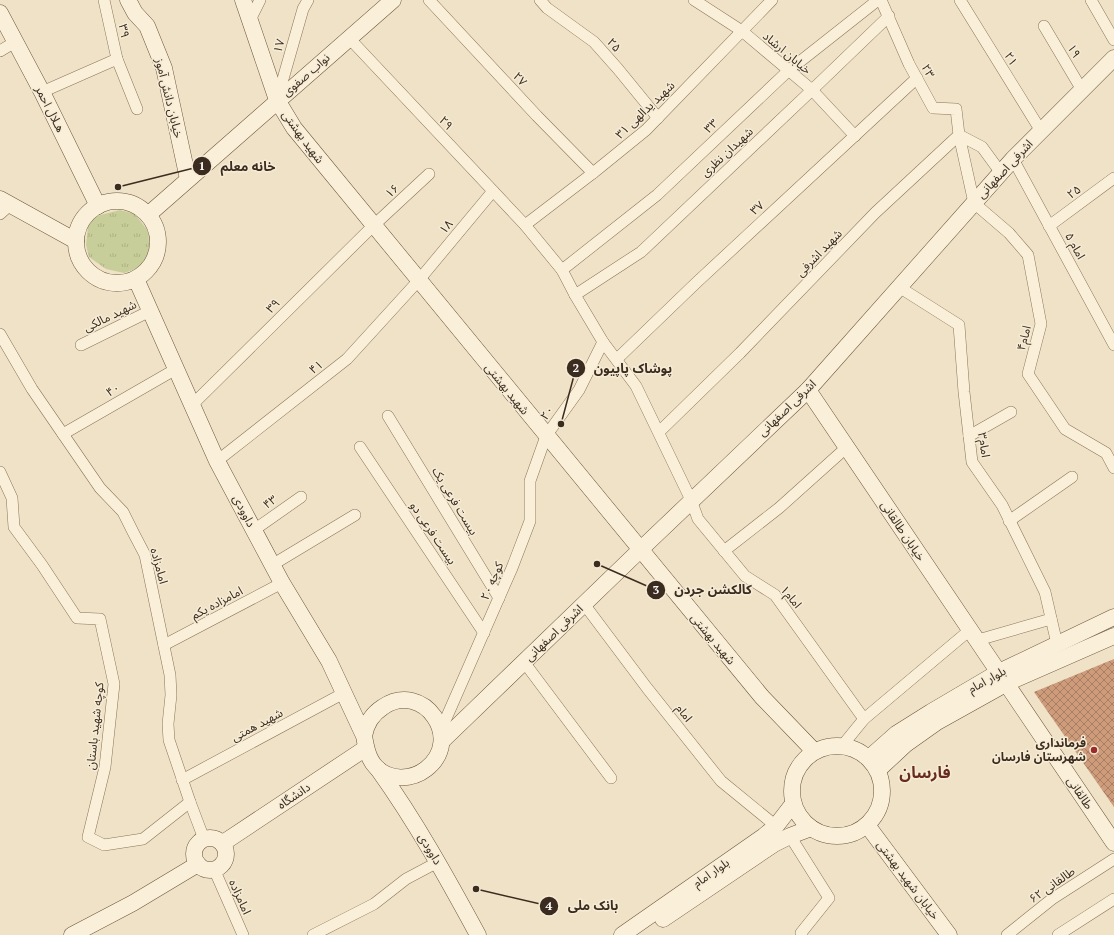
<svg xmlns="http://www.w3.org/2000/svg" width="1114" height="935" font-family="'PT Serif','Noto Sans Arabic',serif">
<defs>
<pattern id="grass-tufts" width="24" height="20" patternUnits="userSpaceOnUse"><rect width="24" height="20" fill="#c8ce99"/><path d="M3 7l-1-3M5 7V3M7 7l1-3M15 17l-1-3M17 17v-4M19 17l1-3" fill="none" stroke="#adb183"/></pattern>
<pattern id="building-cross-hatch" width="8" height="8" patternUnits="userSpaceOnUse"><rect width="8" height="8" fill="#ce9c7b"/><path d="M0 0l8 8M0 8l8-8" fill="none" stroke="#a87f64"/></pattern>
</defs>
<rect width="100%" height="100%" fill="#efe2c6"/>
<path fill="url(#grass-tufts)" d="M120,210L135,214L148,231L150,252L141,267L124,273L106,269L89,257L86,245L88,226L96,216Z"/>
<path fill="url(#building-cross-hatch)" d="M1114,659V807L1034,692Z"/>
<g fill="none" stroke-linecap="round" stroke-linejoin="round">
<defs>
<g id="street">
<path d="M429,0L537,116L593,173"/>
<path d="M540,0L547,8L594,42L618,69L658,118"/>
<path d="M694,0L742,31L812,90L855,136"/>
<path d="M881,0L909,64L933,108L956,109L959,135L974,203L1009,233L1028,255L1041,324L1028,374L1065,429L1106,453L1114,468"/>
<path d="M960,0L1041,131"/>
<path d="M1091,0L1114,40"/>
<path d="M250,20L260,0"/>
<path d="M1044,26L1082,90"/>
<path d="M349,38L525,225L562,270L575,295L603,342L636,386L691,500L698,519L745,576L775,595L864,719"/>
<path d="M0,51L15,42"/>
<path d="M117,59L137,109"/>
<path d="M42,92L117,59L104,0"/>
<path d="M277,100L303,9L308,0"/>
<path d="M1013,159L1114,345"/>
<path d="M0,214L10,205"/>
<path d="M525,225L593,173L646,130L772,0"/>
<path d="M1049,226L1114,178"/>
<path d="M562,270L657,195L788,71L878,0"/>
<path d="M899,287L959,325L964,392L972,462L1002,505L1045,592L1057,644"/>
<path d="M575,295L641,252L812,90L889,16"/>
<path d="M0,334L32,389L100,488L123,512L133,532L145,555L170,675L171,695L168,724L169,740L190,802L204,839"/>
<path d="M81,345L150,311"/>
<path d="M617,359L697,282L917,78"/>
<path d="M192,405L373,226L429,174"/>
<path d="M388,416L499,598"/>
<path d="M659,432L740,353L875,213L959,135L982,147L1001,173"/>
<path d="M63,434L176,369"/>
<path d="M969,436L1011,412"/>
<path d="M360,447L484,633"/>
<path d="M217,461L347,359L419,280L493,191"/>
<path d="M0,472L12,498L14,527L42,565L77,618L100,619L114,684L105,767L88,837L104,845L143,839L190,802"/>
<path d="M1009,521L1072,477"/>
<path d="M254,530L301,497"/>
<path d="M724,551L779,508L847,447"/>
<path d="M272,565L355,515"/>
<path d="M584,604L647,688L721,781L776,826"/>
<path d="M978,640L1051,619"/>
<path d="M164,645L282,583"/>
<path d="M524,662L611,778"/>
<path d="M441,730L512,568L530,521V481L546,436L579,390L603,342"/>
<path d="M842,746L864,719L971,629"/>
<path d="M182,780L344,693"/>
<path d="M790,836L829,898L801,933L802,935"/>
<path d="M214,869L243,935"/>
<path d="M313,935L374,904L406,879L438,862"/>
<path d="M1007,935L1052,899L1114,859"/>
<path d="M1058,935L1114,899"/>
</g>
<g id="secondary">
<path d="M128,0L135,13L147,26L164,68L188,179"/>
<path d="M243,0L277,100L294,128L762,697L814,751"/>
<path d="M0,13L42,92L98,206"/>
<path d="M0,199L76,241"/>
<circle cx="117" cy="242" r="41"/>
<path d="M149,214L393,0"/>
<path d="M136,279L217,461L282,583L329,661L364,736C366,747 368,759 376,767C389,781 412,780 426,769C465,739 423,680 383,707C372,714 366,724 364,736"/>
<path d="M808,390L1114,843"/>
<path d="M442,741L640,550L808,390L1013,159L1114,58"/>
<circle cx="837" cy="791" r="45"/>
<path d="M869,758L896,734L931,712L999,672L1114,617"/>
<path d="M378,769C416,822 447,878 478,935"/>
<path d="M878,770L906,744L937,722L1007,683L1114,636"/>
<path d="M867,825L949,935"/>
<circle cx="210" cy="854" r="16"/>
<path d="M223,843L366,748"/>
<path d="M663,919L774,844L790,836L811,828"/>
<path d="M72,935L133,903L198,864"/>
<path d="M622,935L764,836L776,826L793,804"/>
</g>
</defs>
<use href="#street" stroke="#8b745b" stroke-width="12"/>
<use href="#secondary" stroke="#6d553e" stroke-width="17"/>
<use href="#street" stroke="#faf0da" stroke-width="11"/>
<use href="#secondary" stroke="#faf0da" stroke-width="16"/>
</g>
<circle fill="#9b2a2c" stroke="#f6ecd6" stroke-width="1.5" cx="1094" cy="750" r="4"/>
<g text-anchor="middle" stroke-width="3" stroke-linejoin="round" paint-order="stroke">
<g font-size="12" fill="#3b2c1f" stroke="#f6ecd6">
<text transform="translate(124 31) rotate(78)" y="4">۳۹</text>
<text transform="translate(614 45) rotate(48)" y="4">۲۵</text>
<text transform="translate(279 46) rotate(-74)" y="4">۱۷</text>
<text transform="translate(1074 51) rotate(59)" y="4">۱۹</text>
<text transform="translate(787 53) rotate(40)" y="4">خیابان ارشاد</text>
<text transform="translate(1011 59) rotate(58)" y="4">۲۱</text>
<text transform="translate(928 71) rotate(61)" y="4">۲۳</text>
<text transform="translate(306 75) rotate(-41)" y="4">نواب صفوی</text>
<text transform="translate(520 79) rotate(47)" y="4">۲۷</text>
<text transform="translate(169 98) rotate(76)" y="4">خیابان دانش آموز</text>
<text transform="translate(50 109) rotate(63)" y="4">هـلال احمر</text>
<text transform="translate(645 110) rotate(-44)" y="4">۳۱ شهید یدالهی</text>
<text transform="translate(446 123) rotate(47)" y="4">۲۹</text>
<text transform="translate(711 126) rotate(-44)" y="4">۳۳</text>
<text transform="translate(303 137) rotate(54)" y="4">شهید بهشتی</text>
<text transform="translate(727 152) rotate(-43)" y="4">شهیدان نظری</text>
<text transform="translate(1005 169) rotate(-47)" y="4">اشرفی اصفهانی</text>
<text transform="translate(392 191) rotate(-43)" y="4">۱۶</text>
<text transform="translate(1074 192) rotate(-36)" y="4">۲۵</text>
<text transform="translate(757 208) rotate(-43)" y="4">۳۷</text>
<text transform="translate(446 227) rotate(-50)" y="4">۱۸</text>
<text transform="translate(1075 246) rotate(61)" y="4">امام ۵</text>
<text transform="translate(819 253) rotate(-46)" y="4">شهید اشرفی</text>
<text transform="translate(273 306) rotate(-45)" y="4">۳۹</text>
<text transform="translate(110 316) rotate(-26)" y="4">شهید مالکی</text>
<text transform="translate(1024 338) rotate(-76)" y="4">امام۴</text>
<text transform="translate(316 367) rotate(-38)" y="4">۴۱</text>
<text transform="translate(507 389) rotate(51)" y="4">شهید بهشتی</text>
<text transform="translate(113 390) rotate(-30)" y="4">۴۰</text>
<text transform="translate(787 408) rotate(-44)" y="4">اشرفی اصفهانی</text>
<text transform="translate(547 413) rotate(-54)" y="4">۲۰</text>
<text transform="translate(984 445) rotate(81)" y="4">امام۳</text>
<text transform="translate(455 501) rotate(59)" y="4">بیست فرعی یک</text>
<text transform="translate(270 502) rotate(-35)" y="4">۴۳</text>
<text transform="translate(244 511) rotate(62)" y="4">داوودی</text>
<text transform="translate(903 531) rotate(56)" y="4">خیابان طالقانی</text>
<text transform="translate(433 533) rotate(56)" y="4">بیست فرعی دو</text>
<text transform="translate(159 566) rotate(75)" y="4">امامزاده</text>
<text transform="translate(492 581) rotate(-67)" y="4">کوچه ۲۰</text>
<text transform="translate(791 597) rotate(50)" y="4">امام۱</text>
<text transform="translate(217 603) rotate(-28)" y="4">امامزاده یکم</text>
<text transform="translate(554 633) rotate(-44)" y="4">اشرفی اصفهانی</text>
<text transform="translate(713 639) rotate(50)" y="4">شهید بهشتی</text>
<text transform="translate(987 680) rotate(-29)" y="4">بلوار امام</text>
<text transform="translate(684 713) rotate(52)" y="4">امام</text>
<text transform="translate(257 725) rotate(-28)" y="4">شهید همتی</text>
<text transform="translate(95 726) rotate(-84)" y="4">کوچه شهید باستان</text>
<text transform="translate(1080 793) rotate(56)" y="4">طالقانی</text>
<text transform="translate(294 796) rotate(-34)" y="4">دانشگاه</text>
<text transform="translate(430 849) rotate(59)" y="4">داوودی</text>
<text transform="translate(711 873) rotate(-35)" y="4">بلوار امام</text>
<text transform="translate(908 880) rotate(53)" y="4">خیابان شهید بهشتی</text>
<text transform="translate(1052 885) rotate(-35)" y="4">طالقانی ۶۲</text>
<text transform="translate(240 897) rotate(66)" y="4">امامزاده</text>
</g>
<g font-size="12" font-weight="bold" fill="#3b2c1f" stroke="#f6ecd6" text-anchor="end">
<text x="1086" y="747">فرمانداری<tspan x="1086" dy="14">شهرستان فارسان</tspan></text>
</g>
<g font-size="16" font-weight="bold" fill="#682c1e" stroke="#f6ecd6">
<text x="925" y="778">فارسان</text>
</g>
</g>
<path fill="none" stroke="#3b2c1f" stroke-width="1.5" d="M118 187L202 166M561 424L576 368M597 564L656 590M476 889L549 906"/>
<g fill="#3b2c1f" stroke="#f6ecd6" stroke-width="1.5">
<circle cx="118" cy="187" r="4"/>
<circle cx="561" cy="424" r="4"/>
<circle cx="597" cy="564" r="4"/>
<circle cx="476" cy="889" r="4"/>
<circle cx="202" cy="166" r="10"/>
<circle cx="576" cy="368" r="10"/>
<circle cx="656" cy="590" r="10"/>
<circle cx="549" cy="906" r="10"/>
</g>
<g font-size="12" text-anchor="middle" font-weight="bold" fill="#fff">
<text x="202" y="170">1</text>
<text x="576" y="372">2</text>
<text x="656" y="594">3</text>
<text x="549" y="910">4</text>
</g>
<g font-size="13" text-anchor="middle" font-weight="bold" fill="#3b2c1f" stroke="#f6ecd6" stroke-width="3" stroke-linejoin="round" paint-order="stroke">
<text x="248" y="171">خانه معلم</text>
<text x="633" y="373">پوشاک پاپیون</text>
<text x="713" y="594">کالکشن جردن</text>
<text x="593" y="910">بانک ملی</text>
</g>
</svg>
